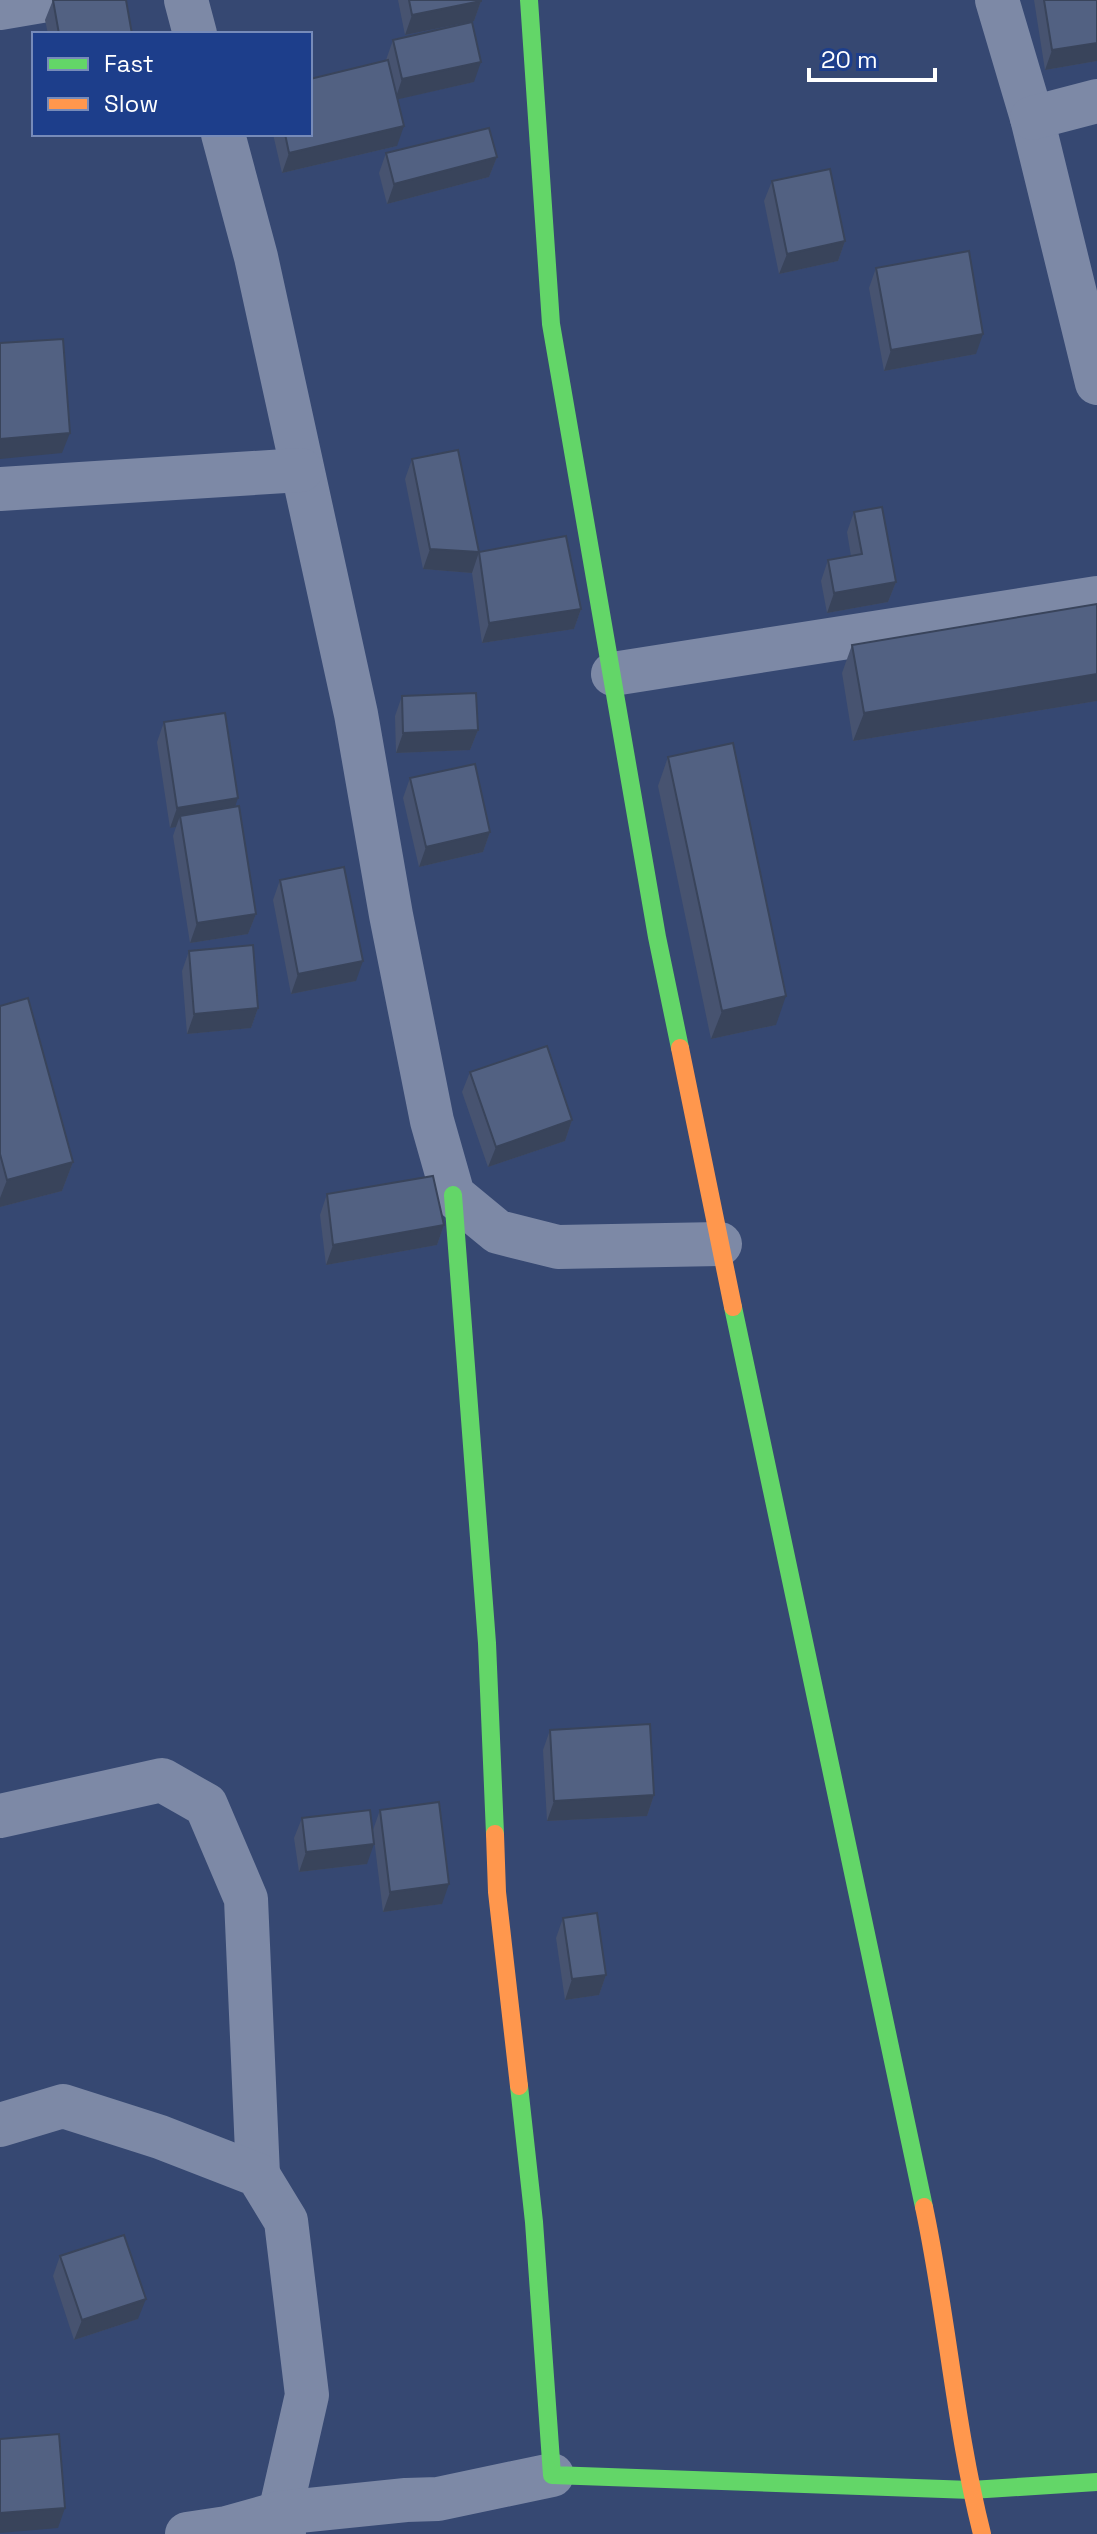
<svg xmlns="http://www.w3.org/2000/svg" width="1097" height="2534" font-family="'Space Grotesk',sans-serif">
<rect width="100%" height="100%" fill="#364872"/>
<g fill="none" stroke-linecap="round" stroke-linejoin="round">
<g stroke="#7d89a6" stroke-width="44">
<path d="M186,0L195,34"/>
<path d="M997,0L1032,118L1097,383"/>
<path d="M0,8L47,0"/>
<path d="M1032,118L1097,101"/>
<path d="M223,134L256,257L356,714L391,915L432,1121L453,1195L498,1232L558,1247L720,1244"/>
<path d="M0,489L301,470"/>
<path d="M613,674L1097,598"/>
<path d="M0,1816L162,1780L206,1805L246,1899L258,2175"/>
<path d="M0,2125L63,2106L160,2137L258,2175L286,2221L307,2395L280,2513L284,2534"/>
<path d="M187,2534L227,2528L280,2513L406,2500L438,2499L552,2475"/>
</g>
<g stroke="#63d668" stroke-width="18">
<path d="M529,0L551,324L657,937L680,1048"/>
<path d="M453,1195L487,1643L495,1834"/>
<path d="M733,1307L924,2207"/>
<path d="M519,2086L534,2222L552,2475L971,2490L1097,2482"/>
</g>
<g stroke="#ff974d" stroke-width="18">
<path d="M680,1048L733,1307"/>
<path d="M495,1834L497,1892L519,2086"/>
<path d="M924,2207C947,2315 955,2427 982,2534"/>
</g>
</g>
<g fill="#475370">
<path d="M53,0L132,34H48L45,20Z"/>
<path d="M398,0H481V1L474,21L405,35Z"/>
<path d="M1034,0H1097V61L1045,70Z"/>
<path d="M393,40L474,82L398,99L397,146L282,173L273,134H310L386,60Z"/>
<path d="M386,153L497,157L489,177L387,204L379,173Z"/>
<path d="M772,181L845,241L838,261L779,274L764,201Z"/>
<path d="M876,268L976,354L884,371L869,288Z"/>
<path d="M412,459L479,552L581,609L574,629L482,643L472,573L423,569L405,479Z"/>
<path d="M854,512L896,582L888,602L827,613L821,581L828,560L851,556L847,532Z"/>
<path d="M1097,604V701L853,741L842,673L852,645Z"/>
<path d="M402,696L478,730L470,750L396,753L395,716Z"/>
<path d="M164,722L235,807L256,914L248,934L190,943L173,836L176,827L170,828L157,742Z"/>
<path d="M668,757L776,1025L711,1039L658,786Z"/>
<path d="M410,778L490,832L483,852L419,867L403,798Z"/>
<path d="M280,880L356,981L291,994L273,900Z"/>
<path d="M189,951L258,1008L251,1028L187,1034L182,971Z"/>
<path d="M0,1006L73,1162L62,1191L0,1207Z"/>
<path d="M470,1072L572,1120L565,1141L488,1167L462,1092Z"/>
<path d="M327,1194L444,1225L437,1245L326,1265L320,1215Z"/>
<path d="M550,1730L654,1795L647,1816L547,1821L543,1750Z"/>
<path d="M380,1810L442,1904L383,1912L373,1830Z"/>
<path d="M302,1818L367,1864L299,1872L294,1838Z"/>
<path d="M563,1918L606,1975L599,1995L565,2000L556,1938Z"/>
<path d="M60,2256L138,2319L74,2340L53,2276Z"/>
</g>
<g fill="#39445b">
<path d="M481,1L474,21L405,35L412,15Z"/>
<path d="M1097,43V61L1045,70L1052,50Z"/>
<path d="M481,62L474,82L395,100L402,79Z"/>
<path d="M404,126L397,146L282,173L289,153Z"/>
<path d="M497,157L489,177L387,204L394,184Z"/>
<path d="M845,241L838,261L779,274L787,254Z"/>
<path d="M983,334L976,354L884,371L891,350Z"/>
<path d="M70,433L62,453L0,459V439Z"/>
<path d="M430,549L479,552L472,573L423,569Z"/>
<path d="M896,582L888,602L827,613L834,593Z"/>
<path d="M581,609L574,629L482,643L489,623Z"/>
<path d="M1097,674V701L853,741L864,713Z"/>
<path d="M478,730L470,750L396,753L403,733Z"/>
<path d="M238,798L231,819L180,816L176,827L170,828L177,808Z"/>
<path d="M490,832L483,852L419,867L426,847Z"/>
<path d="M256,914L248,934L190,943L197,923Z"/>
<path d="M363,961L356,981L291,994L298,974Z"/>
<path d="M786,996L776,1025L711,1039L722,1011Z"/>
<path d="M258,1008L251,1028L187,1034L194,1014Z"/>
<path d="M572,1120L565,1141L488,1167L496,1147Z"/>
<path d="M73,1162L62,1191L0,1207V1198L7,1180Z"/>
<path d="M444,1225L437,1245L326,1265L333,1245Z"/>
<path d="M654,1795L647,1816L547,1821L554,1801Z"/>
<path d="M374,1844L367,1864L299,1872L306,1852Z"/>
<path d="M449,1884L442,1904L383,1912L390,1892Z"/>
<path d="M606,1975L599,1995L565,2000L572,1979Z"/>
<path d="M146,2299L138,2319L74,2340L82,2320Z"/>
<path d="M65,2508L58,2528L0,2533V2513Z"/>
</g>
<g fill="#526182" stroke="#39445b" stroke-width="2">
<path d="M53,0H126L132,34H59Z"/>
<path d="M409,0H481V1L412,15Z"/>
<path d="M1044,0H1097V43L1052,50Z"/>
<path d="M472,22L481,62L402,79L393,40Z"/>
<path d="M388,60L404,126L289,153L285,134H310V79Z"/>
<path d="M489,128L497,157L394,184L386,153Z"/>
<path d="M830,169L845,241L787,254L772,181Z"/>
<path d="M969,251L983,334L891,350L876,268Z"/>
<path d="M63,339L70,433L0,439V343Z"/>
<path d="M458,450L479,552L430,549L412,459Z"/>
<path d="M882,507L896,582L834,593L828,560L862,554L854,512Z"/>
<path d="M566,536L581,609L489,623L479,552Z"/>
<path d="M1097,604V674L864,713L852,645Z"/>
<path d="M476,693L478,730L403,733L402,696Z"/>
<path d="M225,713L238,798L177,808L164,722Z"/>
<path d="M733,743L786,996L722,1011L668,757Z"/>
<path d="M475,764L490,832L426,847L410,778Z"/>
<path d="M239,806L256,914L197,923L180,816Z"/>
<path d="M344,867L363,961L298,974L280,880Z"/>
<path d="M253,945L258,1008L194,1014L189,951Z"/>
<path d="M28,998L73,1162L7,1180L0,1154V1006Z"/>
<path d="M547,1046L572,1120L496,1147L470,1072Z"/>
<path d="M433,1176L444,1225L333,1245L327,1194Z"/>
<path d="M650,1724L654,1795L554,1801L550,1730Z"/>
<path d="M439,1802L449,1884L390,1892L380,1810Z"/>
<path d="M370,1810L374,1844L306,1852L302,1818Z"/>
<path d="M597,1913L606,1975L572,1979L563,1918Z"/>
<path d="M124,2235L146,2299L82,2320L60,2256Z"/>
<path d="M59,2434L65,2508L0,2513V2439Z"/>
</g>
<rect x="32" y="32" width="280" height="104" fill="#1d3e8b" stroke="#778bb9" stroke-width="2"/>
<rect x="48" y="58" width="40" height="12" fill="#63d668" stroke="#778bb9" stroke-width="2"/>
<text x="104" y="72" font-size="24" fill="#ffffff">Fast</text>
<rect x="48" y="98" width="40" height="12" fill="#ff974d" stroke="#778bb9" stroke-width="2"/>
<text x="104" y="112" font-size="24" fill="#ffffff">Slow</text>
<path d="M809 68v12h126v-12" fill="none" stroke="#ffffff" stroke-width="4"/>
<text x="821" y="68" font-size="24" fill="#ffffff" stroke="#1d3e8b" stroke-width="6" paint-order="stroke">20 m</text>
</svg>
